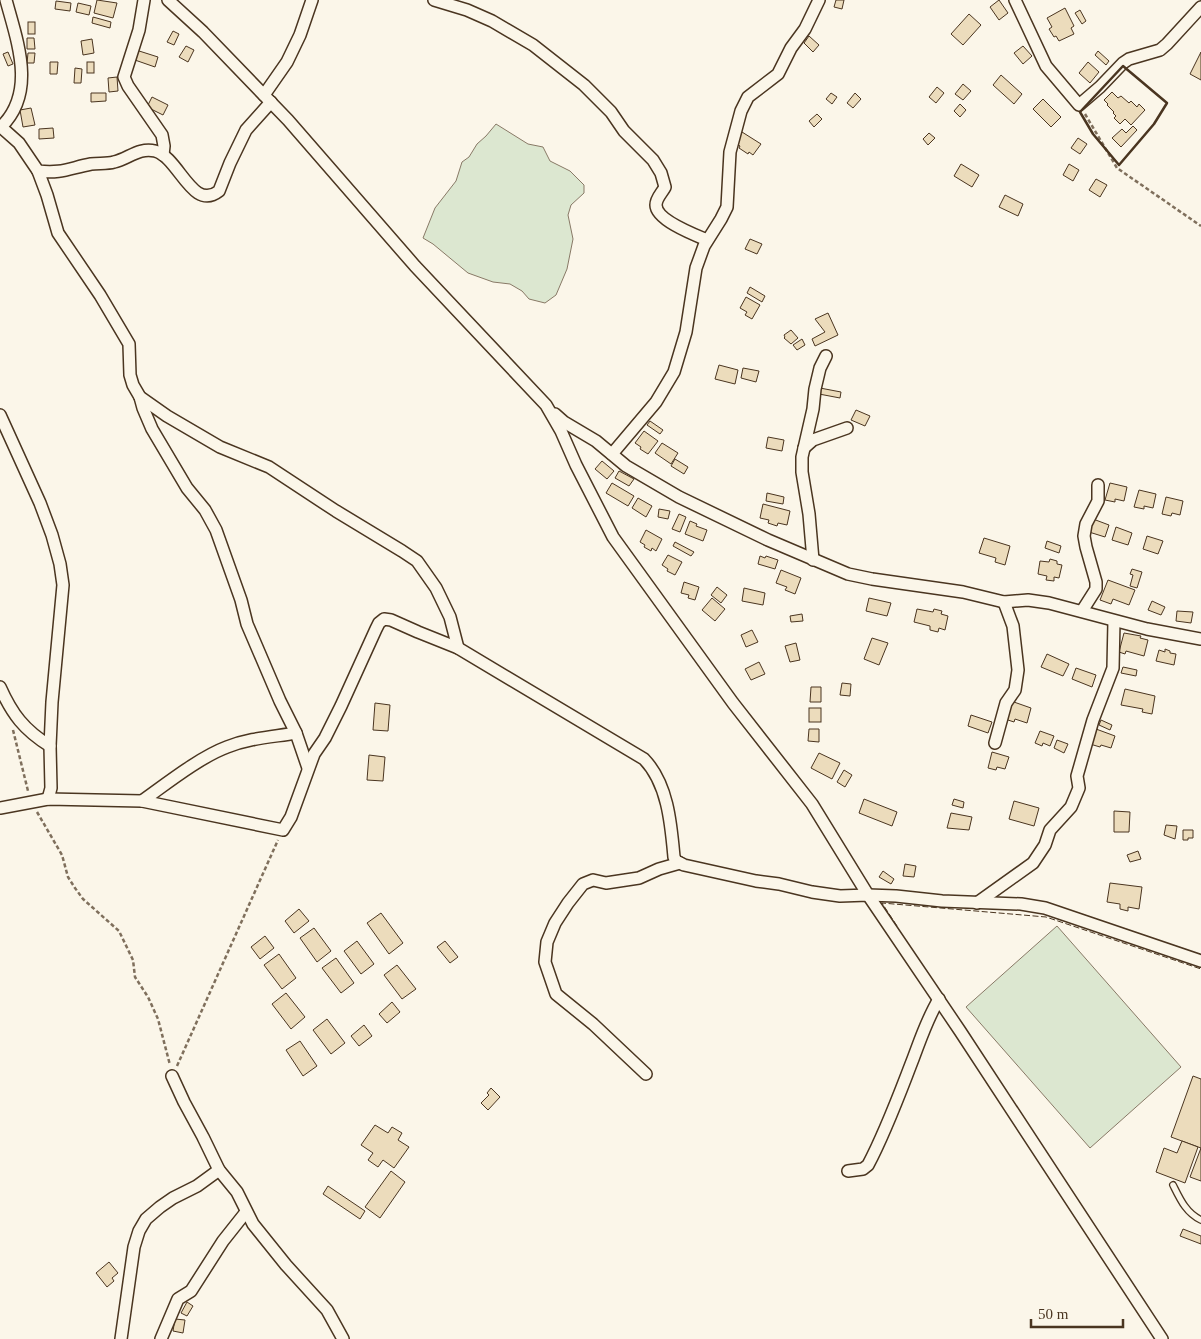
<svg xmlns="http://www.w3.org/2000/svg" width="1201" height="1339" font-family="'Times New Roman',serif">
<rect width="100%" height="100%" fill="#fbf6e9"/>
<g fill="#dce7d0" stroke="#887966">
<path d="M496,124L528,144L543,147L550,161L570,171L584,185V193L571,205L568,215L573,239L567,269L556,295L545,303L529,299L522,291L510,284L493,282L468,273L433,244L423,238L435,208L456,181L462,162L469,157L477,144L486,136Z"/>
<path d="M1057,926L1181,1067L1090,1148L966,1007Z"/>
</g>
<g fill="#ecdcbc" stroke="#4a3520">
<path d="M97,0L117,3L113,18L94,13Z"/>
<path d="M836,0H844L842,9L834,7Z"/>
<path d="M999,0L1008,13L999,20L990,7Z"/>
<path d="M56,1L71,3L70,11L55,9Z"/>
<path d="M78,3L91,6L89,15L76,12Z"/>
<path d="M1065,8L1074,26L1071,28L1074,34L1059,41L1056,36L1054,37L1049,29L1052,27L1047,18Z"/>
<path d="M1080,10L1086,21L1082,24L1075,13Z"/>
<path d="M969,14L981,25L963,45L951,34Z"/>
<path d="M93,17L111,22L110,28L92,23Z"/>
<rect x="28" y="22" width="7" height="12"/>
<path d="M173,31L179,34L174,45L167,42Z"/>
<path d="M809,36L819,45L813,52L804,43Z"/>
<path d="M27,38H34L35,49H27Z"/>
<path d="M92,39L94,53L83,55L81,41Z"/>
<path d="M186,46L194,50L188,62L179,57Z"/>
<path d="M1023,46L1032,56L1023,64L1014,53Z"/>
<path d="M136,50L158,57L155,67L132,59Z"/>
<path d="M1098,51L1109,61L1106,65L1095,55Z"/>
<path d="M8,52L13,64L8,66L3,54Z"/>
<path d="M1201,52V80L1190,74Z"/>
<path d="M28,53H35L34,63H27Z"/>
<path d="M50,62H58L57,74H50Z"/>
<rect x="87" y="62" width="7" height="11"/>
<path d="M1088,62L1099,72L1090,83L1079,73Z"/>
<path d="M75,68L82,69L81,83H74Z"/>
<path d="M1001,75L1022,94L1014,104L993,85Z"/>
<path d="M117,77L118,91L109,92L108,78Z"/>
<path d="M963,84L971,91L963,100L955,94Z"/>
<path d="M937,87L944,93L936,103L929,97Z"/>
<path d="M1112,92L1118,98L1121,96L1129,103L1131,101L1137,107L1139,104L1145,110L1131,125L1125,119L1120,124L1114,118L1116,116L1113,113L1114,112L1107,105L1108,104L1104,100Z"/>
<path d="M91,93H106V101L91,102Z"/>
<path d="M831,93L837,97L832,104L826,99Z"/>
<path d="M855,93L861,99L853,108L847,103Z"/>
<path d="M152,97L168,105L163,115L147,107Z"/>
<path d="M1043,99L1061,117L1051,127L1033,109Z"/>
<path d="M960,104L966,110L960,117L954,111Z"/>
<path d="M31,108L35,125L23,127L20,110Z"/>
<path d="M817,114L822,119L814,127L809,121Z"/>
<path d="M1133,126L1137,130L1121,147L1112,138L1122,129L1126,133Z"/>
<path d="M53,128L54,138L39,139V129Z"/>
<path d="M742,132L761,144L753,155L749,152L748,154L739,148L740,146L735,143Z"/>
<path d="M929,133L935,138L928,145L923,139Z"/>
<path d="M1078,138L1087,144L1080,154L1071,148Z"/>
<path d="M961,164L979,175L972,187L954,176Z"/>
<path d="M1069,164L1079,170L1073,181L1063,175Z"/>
<path d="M1096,179L1107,185L1100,197L1089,190Z"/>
<path d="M1005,195L1023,204L1018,216L999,207Z"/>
<path d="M750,239L762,244L757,254L745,249Z"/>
<path d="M750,287L765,296L762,302L747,293Z"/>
<path d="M746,297L760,305L752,319L745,315L747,312L740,308Z"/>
<path d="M828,313L838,335L815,346L812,339L825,332L815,319Z"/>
<path d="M791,330L798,338L791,344L784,338L785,337L784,335Z"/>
<path d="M802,339L805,345L797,350L793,345Z"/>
<path d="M719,365L738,370L735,384L715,379Z"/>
<path d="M743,368L759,371L756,382L741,378Z"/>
<path d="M820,388L841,392L840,398L819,394Z"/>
<path d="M856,410L870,416L865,426L851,420Z"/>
<path d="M650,421L663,430L660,434L647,425Z"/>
<path d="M644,431L658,441L648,454L640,449L641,447L635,443Z"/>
<path d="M768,437L784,440L782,451L766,448Z"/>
<path d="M662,443L678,453L671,464L655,453Z"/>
<path d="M675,459L688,467L684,474L671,466Z"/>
<path d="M602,461L614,471L607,479L595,469Z"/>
<path d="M619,471L634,479L629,486L615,478Z"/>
<path d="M612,483L634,496L628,506L606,493Z"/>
<path d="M1110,483L1127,487L1124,501L1115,499V502L1105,500Z"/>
<path d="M1139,490L1156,494L1153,508L1144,506V509L1134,507Z"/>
<path d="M767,493L784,497L783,504L766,501Z"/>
<path d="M1166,497L1183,501L1180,515L1172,513L1171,516L1162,514Z"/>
<path d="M638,498L652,506L646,517L632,508Z"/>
<path d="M763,504L790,511L787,525L778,523L777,526L768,523L769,520L760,518Z"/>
<path d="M659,509L670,511L668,519L658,517Z"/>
<path d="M679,514L686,517L680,532L672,529Z"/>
<path d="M1093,519L1109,525L1105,537L1089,532Z"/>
<path d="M690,521L697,524L696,526L707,530L703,541L685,534Z"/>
<path d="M1116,527L1132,533L1128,545L1112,540Z"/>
<path d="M646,530L662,539L656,551L652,548L651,551L644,547L645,545L640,542Z"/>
<path d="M1147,536L1163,541L1158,554L1143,549Z"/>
<path d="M984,538L1010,546L1005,565L995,562L996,558L979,553Z"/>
<path d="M1047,541L1061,546L1059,553L1045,548Z"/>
<path d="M675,542L694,552L691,556L673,546Z"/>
<path d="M668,555L682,562L675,575L667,571L668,569L662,565Z"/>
<path d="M760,556L765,558L766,556L778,560L775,569L758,564Z"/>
<path d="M1050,559L1057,561V564L1062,565L1059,578L1054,577V581L1046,580L1047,576L1038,574L1040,561L1049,562Z"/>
<path d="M1132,569L1142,572L1137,588L1130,586L1133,575L1130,574Z"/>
<path d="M781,570L801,578L795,594L785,590L787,587L776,583Z"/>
<path d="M1108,580L1135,590L1129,605L1113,599L1111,604L1100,600Z"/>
<path d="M684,582L699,587L695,600L688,598L689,595L681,593Z"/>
<path d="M717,587L727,595L721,603L711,595Z"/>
<path d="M744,588L765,593L763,605L742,601Z"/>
<path d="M712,598L725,609L715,621L702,610Z"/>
<path d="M869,598L891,603L887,616L866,611Z"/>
<path d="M1152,601L1165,607L1161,615L1148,610Z"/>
<path d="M917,609L933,612L934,609L942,611L941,614L948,616L945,630L939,628L938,632L930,630V626L914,622Z"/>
<path d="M1177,611L1193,612L1191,623L1176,621Z"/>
<path d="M802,614L803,621L791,622L790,616Z"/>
<path d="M752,630L758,642L746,647L741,635Z"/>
<path d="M1124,633L1141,636L1140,638L1148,640L1144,656L1126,651L1125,654L1119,652Z"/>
<path d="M872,638L888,643L879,665L864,659Z"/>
<path d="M796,643L800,660L790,662L785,646Z"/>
<path d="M1165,649L1170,651V653L1176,654L1174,665L1156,661L1159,650L1165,652Z"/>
<path d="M1047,654L1069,664L1063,676L1041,667Z"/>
<path d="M759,662L765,674L751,680L745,669Z"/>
<path d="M1123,667L1137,670L1136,676L1121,673Z"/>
<path d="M1076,668L1096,675L1092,687L1072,679Z"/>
<path d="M842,683L851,684L850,696L840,695Z"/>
<path d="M811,687H821V702H810Z"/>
<path d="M1125,689L1155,696L1152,714L1142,712L1143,709L1121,705Z"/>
<path d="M1011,701L1031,708L1027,723L1015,719L1014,722L1005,719Z"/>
<path d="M375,703L390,705L388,731L373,730Z"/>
<rect x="809" y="708" width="12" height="14"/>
<path d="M971,715L992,722L988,733L968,726Z"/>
<path d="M1101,720L1112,725L1110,730L1099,725Z"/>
<path d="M809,729H819V742L808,741Z"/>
<path d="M1096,729L1115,736L1111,748L1101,745L1100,747L1090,744Z"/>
<path d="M1040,731L1054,736L1050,746L1043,743L1042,746L1035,743Z"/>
<path d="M1057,740L1068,744L1064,753L1054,748Z"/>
<path d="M992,752L1009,757L1005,769L997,767L996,770L988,768Z"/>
<path d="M819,753L840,763L832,779L811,768Z"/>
<path d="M369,755L385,757L383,781L367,780Z"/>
<path d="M844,770L852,775L845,787L837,782Z"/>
<path d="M864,799L897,812L892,826L859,813Z"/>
<path d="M954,799L964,802L963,808L952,805Z"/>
<path d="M1014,801L1039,808L1034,826L1009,819Z"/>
<path d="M1114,811L1130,812L1129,832H1114Z"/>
<path d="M951,813L972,817L969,830L947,828Z"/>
<path d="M1166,825L1177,826L1175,839L1164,835Z"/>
<path d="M1183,830H1193V838H1188V840H1183Z"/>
<path d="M1138,851L1141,859L1130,862L1127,855Z"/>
<path d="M905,864L916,866L914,877L903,876Z"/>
<path d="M883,871L894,879L891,884L879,877Z"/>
<path d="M1110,883L1142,887L1139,909L1128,907V911L1120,909V904L1107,902Z"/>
<path d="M299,909L309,921L294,933L285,921Z"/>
<path d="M381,913L403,943L389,954L367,923Z"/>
<path d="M314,928L331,951L317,962L300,938Z"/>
<path d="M265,936L274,948L260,959L251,947Z"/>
<path d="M357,941L374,964L361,974L344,951Z"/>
<path d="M445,941L458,957L450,963L437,947Z"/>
<path d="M279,954L296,978L282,989L264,965Z"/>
<path d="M336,958L354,983L341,993L322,968Z"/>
<path d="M397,965L416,989L402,999L384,975Z"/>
<path d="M286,993L305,1017L291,1029L272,1004Z"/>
<path d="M392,1002L400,1012L387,1023L379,1014Z"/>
<path d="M327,1019L345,1043L331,1054L313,1030Z"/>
<path d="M364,1025L372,1036L359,1046L351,1036Z"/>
<path d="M300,1041L317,1066L303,1076L286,1050Z"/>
<path d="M1193,1076L1201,1079V1181L1190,1177L1201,1148L1171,1137Z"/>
<path d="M491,1088L500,1097L488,1110L481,1103L489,1095L487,1093Z"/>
<path d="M375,1125L388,1133L392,1127L402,1133L398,1140L409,1147L394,1168L383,1160L378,1167L368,1160L373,1153L361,1145Z"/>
<path d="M1182,1141L1198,1147L1185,1183L1156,1172L1164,1148L1177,1153Z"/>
<path d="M391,1171L405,1182L380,1218L365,1207Z"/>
<path d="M328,1186L365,1211L360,1219L323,1194Z"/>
<path d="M1183,1229L1201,1236V1244L1180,1236Z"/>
<path d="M109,1262L118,1273L112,1278L114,1281L107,1287L96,1273Z"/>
<path d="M187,1302L193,1306L187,1316L181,1313Z"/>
<path d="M175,1319L185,1320L183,1333L173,1331Z"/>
</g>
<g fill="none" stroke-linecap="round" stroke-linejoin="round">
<defs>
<path id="lane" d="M1173,1185C1180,1199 1186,1213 1201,1220"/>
<g id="street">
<path d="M144,0L139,30L124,77L128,86L162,135L164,146L163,155"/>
<path d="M168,0L203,32L288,120L415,266L546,405L561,431L576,465L613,537L733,703L812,804L868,895L960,1031L1162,1339"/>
<path d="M434,0L467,10L492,21L533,45L584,85L611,112L624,131L653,160L661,173L665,187C662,193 656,198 656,205C656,220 695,235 707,240"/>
<path d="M1015,0L1046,66L1079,105L1100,87L1123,63L1129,59L1160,50L1167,44L1201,7"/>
<path d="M264,95L287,62L300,35L312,0"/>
<path d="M0,126L19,143L38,171C61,174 70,168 91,164C99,163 107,164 114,162C128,159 139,147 155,151C179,157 192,212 219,191L230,163L246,130L271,102"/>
<path d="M1,127C37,92 17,41 6,0"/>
<path d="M38,171L47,195L58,233L100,295L129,344L130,375L133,385L140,397L167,416L220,447L269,467L336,511L402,551L417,561L436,588L450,617L458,648"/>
<path d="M140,397L143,408L152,429L187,488L205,510L216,530L241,600L247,624L280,701L296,733L308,768"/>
<path d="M555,414L564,422L596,441L626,466L679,497L768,540L848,574L872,579L963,592L1004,602L1028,600L1049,603L1147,629L1201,639"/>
<path d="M0,415L40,503L52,535L60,564L63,585L52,702L50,746L51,788L48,799"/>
<path d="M804,448L813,440L847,428"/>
<path d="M612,454L656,402L674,372L686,332L696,268L704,246L721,219L727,207L730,152L741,111L748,97L778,74L791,48L805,29L819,0"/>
<path d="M813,560L809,514L802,472V457L813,409L815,389L820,368L826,356"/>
<path d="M1082,611L1096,589V582L1086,547L1084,536L1086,524L1098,501V485"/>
<path d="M0,687C12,714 24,730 50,746"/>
<path d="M995,743L1006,703L1015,690L1018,670L1013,626L1004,602"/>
<path d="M142,801C166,784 200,757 227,747C250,738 272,737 296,733"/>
<path d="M0,808L48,799L142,801L283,830L291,817L314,754L325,738L341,706L376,629L379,623L384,619L391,620L418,632L458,648L644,759C668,784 671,824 674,857L676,861L684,865L756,881L779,884L812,892L840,896L868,895L896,896L942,901L1021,904L1045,908L1201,961"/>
<path d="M977,903L1033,863L1045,845L1050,830L1071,807L1079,788L1077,776L1093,720L1113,668L1114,621"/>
<path d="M646,1074L593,1024L556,994L545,962L547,942L555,923L568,903L583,884L593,880L606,883L639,878L659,869L680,863"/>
<path d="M172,1076L184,1102L203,1137L219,1170L237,1192L253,1224L286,1265L327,1310L343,1339"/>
<path d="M848,1171L863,1169L868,1165C886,1131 899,1095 913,1059C921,1038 927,1019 939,999"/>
<path d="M121,1339L134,1247L139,1231L146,1219L160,1207L173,1198L197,1186L219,1170"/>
<path d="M161,1339L178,1299L191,1291L223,1241L246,1212"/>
</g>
</defs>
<use href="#lane" stroke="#4a3520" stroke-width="8"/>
<use href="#street" stroke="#4a3520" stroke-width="14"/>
<g stroke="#7f6f5c" stroke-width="2.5" stroke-dasharray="4 2.5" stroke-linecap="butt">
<path d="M1085,114L1117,168L1201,226"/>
<path d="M13,730L28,791"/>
<path d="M37,812L62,855L68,877L75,888L83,899L119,931L133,960L135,977L148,997L158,1019L170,1065"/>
<path d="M177,1066L278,840"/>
</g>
<use href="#lane" stroke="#fbf6e9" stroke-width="5.5"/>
<use href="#street" stroke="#fbf6e9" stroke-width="11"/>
<path stroke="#4a3520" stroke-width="1" stroke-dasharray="6 2.5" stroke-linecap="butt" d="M897,926L882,903L1046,917L1201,969"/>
<path stroke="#4a3520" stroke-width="2.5" d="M1123,66L1167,103L1154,124L1119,165L1093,134L1080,112Z"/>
</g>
<path d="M1031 1319v8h92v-8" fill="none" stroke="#4a3520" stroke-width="2.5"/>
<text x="1038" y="1319" font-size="15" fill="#4a3520" stroke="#fbf6e9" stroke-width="4" paint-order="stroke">50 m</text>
</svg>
